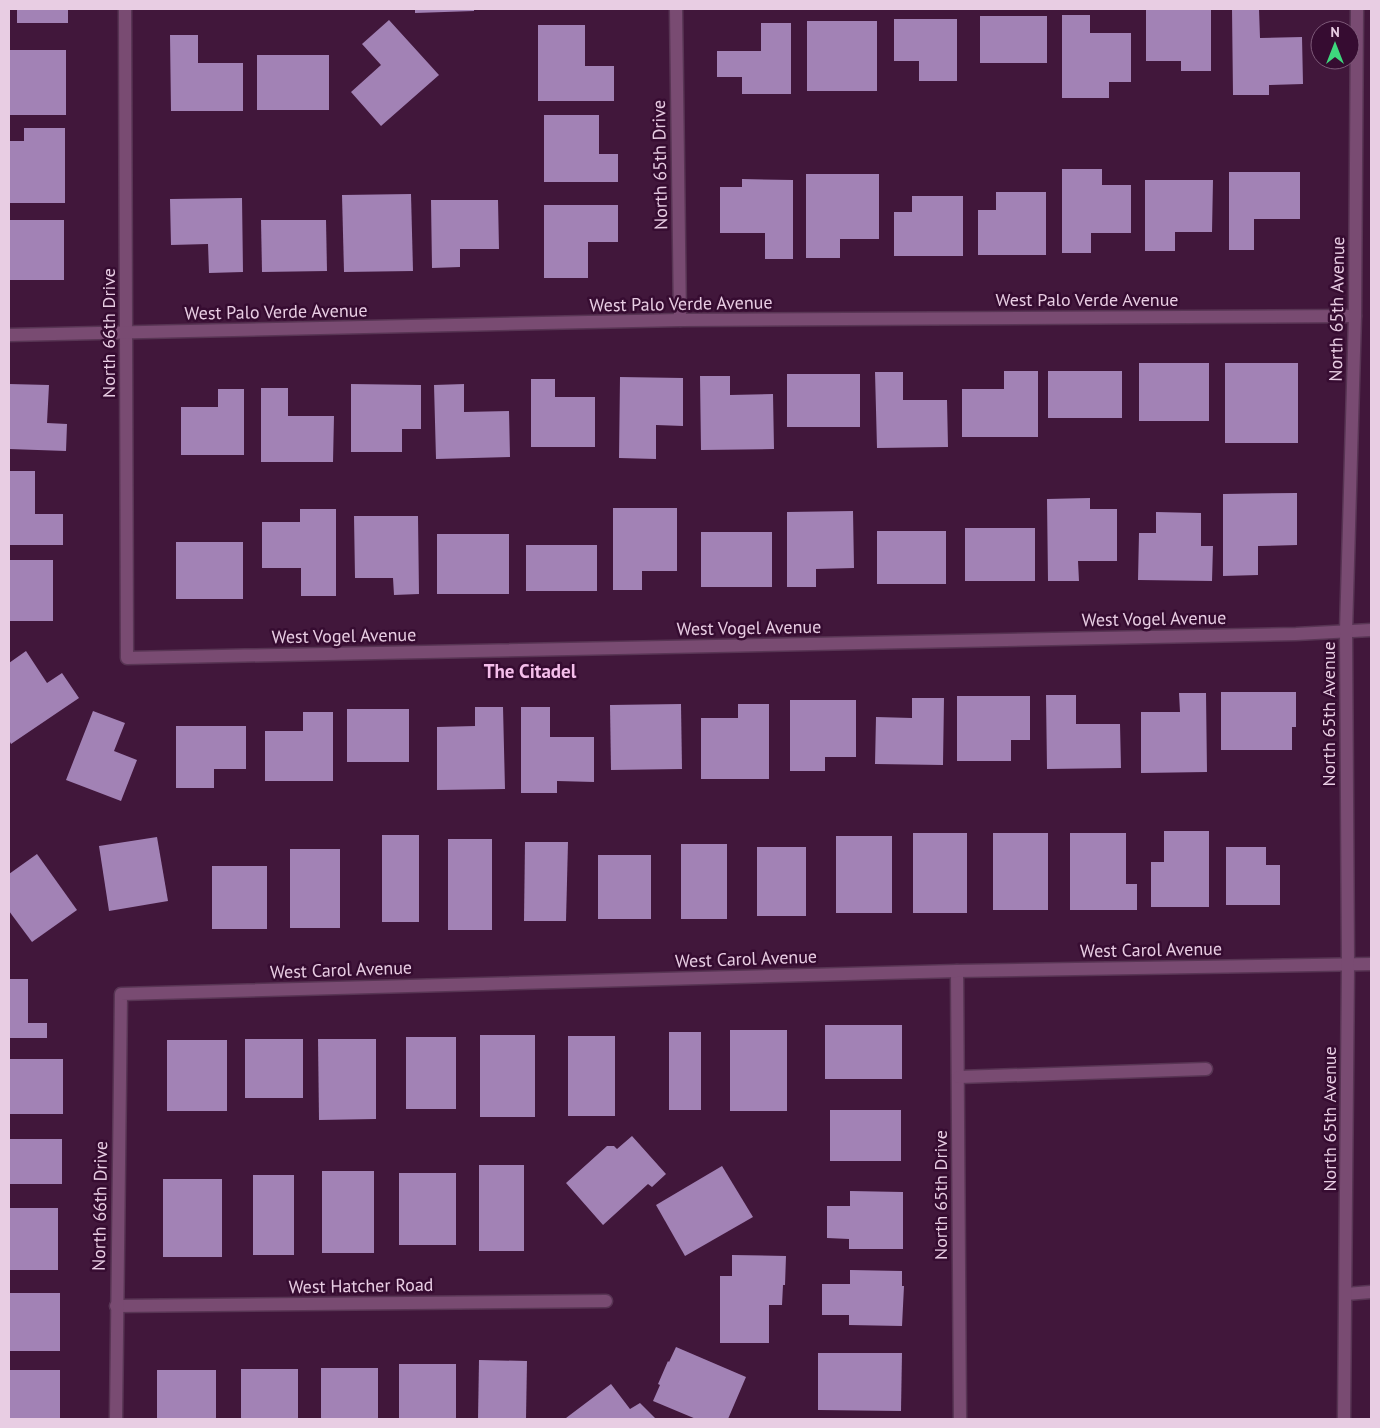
<svg xmlns="http://www.w3.org/2000/svg" width="1380" height="1428" font-family="'PT Sans',sans-serif">
<rect width="100%" height="100%" fill="#41173b"/>
<g fill="#a282b5">
<rect x="17" y="9" width="51" height="14"/>
<path d="M415,9H474V11L415,13Z"/>
<path d="M1146,9H1211V71H1181V61H1146Z"/>
<path d="M1232,9H1259L1260,38L1302,37L1303,84L1269,85V95H1233Z"/>
<path d="M1062,15H1090V33H1131V82H1109V98H1062Z"/>
<rect x="980" y="16" width="67" height="47"/>
<path d="M894,19H957V81H919V61H894Z"/>
<path d="M389,20L439,75L381,126L351,92L381,65L362,44Z"/>
<rect x="807" y="21" width="70" height="70"/>
<path d="M761,23H791V94H742V77H717V51H761Z"/>
<path d="M538,25H585V66H614V101H538Z"/>
<path d="M170,35H198V63H243V111H171Z"/>
<rect x="9" y="50" width="57" height="65"/>
<rect x="257" y="55" width="72" height="55"/>
<path d="M544,115H599V154H618V182H544Z"/>
<path d="M24,128H65V203H9V141H24Z"/>
<path d="M1062,169H1102V185H1131V233H1091V253H1062Z"/>
<path d="M1229,172H1300V219H1254V250H1229Z"/>
<path d="M806,174H879V239H840V258H806Z"/>
<path d="M742,179L793,180V259H765V233H720V187H742Z"/>
<path d="M1145,180H1213L1212,232H1175V251H1145Z"/>
<path d="M996,192H1046V255H978V210H996Z"/>
<path d="M411,194L413,271L344,272L342,195Z"/>
<path d="M912,196H963V256H894V212H912Z"/>
<path d="M242,198L243,272L209,273L208,244L171,245L170,199Z"/>
<path d="M431,200H498L499,249H460V267L432,268Z"/>
<path d="M544,205H618V242H588V278H544Z"/>
<rect x="9" y="220" width="55" height="60"/>
<path d="M261,220H326L327,271L262,272Z"/>
<rect x="1139" y="363" width="70" height="58"/>
<rect x="1225" y="363" width="73" height="80"/>
<path d="M1004,371H1038V437H962V389H1004Z"/>
<rect x="1048" y="371" width="74" height="47"/>
<path d="M875,372H903V400H947L948,447L877,448Z"/>
<rect x="787" y="374" width="73" height="53"/>
<path d="M700,376H730V395L773,394L774,449L701,450Z"/>
<path d="M620,377L683,378V426L656,425V459L619,458Z"/>
<path d="M531,379H555V397H595V447H531Z"/>
<path d="M9,384L49,385L47,423L67,424L66,451L9,449Z"/>
<path d="M351,384L421,385V429H402V452H351Z"/>
<path d="M464,384V412L509,411L510,457L436,459L434,385Z"/>
<path d="M261,388H288V416H334L333,462H261Z"/>
<path d="M218,389H244V455H181V407H218Z"/>
<path d="M9,471H35V514H63V545H9Z"/>
<path d="M1297,493V545L1258,546V575L1223,576V494Z"/>
<path d="M1090,498V509H1117V561H1078L1079,581H1048L1047,499Z"/>
<path d="M613,508H677V571H642V590H613Z"/>
<path d="M300,509H336V596H301V568H262V522H300Z"/>
<path d="M853,511L854,568L816,569V587H787V512Z"/>
<path d="M1156,512L1201,513V546H1213L1212,581L1138,580L1139,533H1156Z"/>
<path d="M354,516H418L419,594L394,595L393,578H355Z"/>
<rect x="965" y="528" width="70" height="53"/>
<rect x="877" y="531" width="69" height="53"/>
<rect x="701" y="532" width="71" height="55"/>
<rect x="437" y="534" width="72" height="60"/>
<rect x="176" y="542" width="67" height="57"/>
<rect x="526" y="545" width="71" height="46"/>
<rect x="9" y="560" width="44" height="61"/>
<path d="M26,651L47,683L62,673L79,698L11,744L9,740V663Z"/>
<path d="M1221,692H1296V727H1292V750H1221Z"/>
<path d="M1179,693H1206L1207,772L1141,773V712H1180Z"/>
<path d="M1046,695H1076V724H1120L1121,768L1047,769Z"/>
<path d="M957,696H1030V740H1011V761H957Z"/>
<path d="M912,698H944L943,765L875,764L876,717L912,718Z"/>
<path d="M790,700H856V757H825V771H790Z"/>
<path d="M681,704L682,769L611,770L610,705Z"/>
<path d="M738,704H769V779H701V718H738Z"/>
<path d="M475,707H503L505,789L437,790V727L475,726Z"/>
<path d="M521,707H550V737H594V782L557,781V793H521Z"/>
<rect x="347" y="709" width="62" height="53"/>
<path d="M93,711L125,723L114,751L137,760L121,801L66,780Z"/>
<path d="M303,712H333V781H265V731H303Z"/>
<path d="M176,726H246V769H214V788H176Z"/>
<path d="M1164,831H1209V907H1151V862H1164Z"/>
<rect x="913" y="833" width="54" height="80"/>
<rect x="993" y="833" width="55" height="77"/>
<path d="M1070,833H1126V884H1137V910H1070Z"/>
<rect x="382" y="835" width="37" height="87"/>
<rect x="836" y="836" width="56" height="77"/>
<path d="M157,837L168,901L109,911L99,846Z"/>
<rect x="448" y="839" width="44" height="91"/>
<path d="M525,842H568L566,921H524Z"/>
<rect x="681" y="844" width="46" height="75"/>
<rect x="757" y="847" width="49" height="69"/>
<path d="M1226,847H1266V865H1280V905H1226Z"/>
<rect x="290" y="849" width="50" height="79"/>
<path d="M37,854L77,910L32,942L9,911V874Z"/>
<rect x="598" y="855" width="53" height="64"/>
<rect x="212" y="866" width="55" height="63"/>
<path d="M9,979H28V1023H47V1038H9Z"/>
<rect x="825" y="1025" width="77" height="54"/>
<rect x="730" y="1030" width="57" height="81"/>
<rect x="669" y="1032" width="32" height="78"/>
<rect x="480" y="1035" width="55" height="82"/>
<rect x="568" y="1036" width="47" height="80"/>
<rect x="406" y="1037" width="50" height="72"/>
<rect x="245" y="1039" width="58" height="59"/>
<path d="M318,1039H376V1119L319,1120Z"/>
<rect x="167" y="1040" width="60" height="71"/>
<rect x="9" y="1059" width="54" height="55"/>
<rect x="830" y="1110" width="71" height="51"/>
<path d="M632,1136L666,1174L652,1187L648,1184L603,1225L566,1183L607,1146H614L617,1149Z"/>
<rect x="9" y="1139" width="53" height="45"/>
<rect x="479" y="1165" width="45" height="86"/>
<path d="M722,1166L753,1217L685,1256L656,1205Z"/>
<rect x="322" y="1171" width="52" height="82"/>
<rect x="399" y="1173" width="57" height="72"/>
<rect x="253" y="1175" width="41" height="80"/>
<rect x="163" y="1179" width="59" height="78"/>
<path d="M850,1191L903,1192V1249H849V1239L827,1238V1206H850Z"/>
<rect x="9" y="1208" width="49" height="62"/>
<path d="M732,1255L786,1256L785,1285H783L782,1305H769V1343H720V1276H732Z"/>
<path d="M850,1270L902,1271V1286H904L902,1326L849,1325V1315H822V1284H850Z"/>
<rect x="9" y="1293" width="51" height="58"/>
<path d="M676,1347L746,1377L728,1419H696L653,1401L660,1385L658,1384L668,1361L669,1362Z"/>
<path d="M818,1353H902L901,1411L818,1410Z"/>
<path d="M479,1360L527,1361L526,1419H478Z"/>
<rect x="399" y="1364" width="57" height="55"/>
<rect x="321" y="1368" width="57" height="51"/>
<rect x="241" y="1369" width="57" height="50"/>
<rect x="9" y="1370" width="51" height="49"/>
<rect x="157" y="1370" width="59" height="49"/>
<path d="M611,1384L630,1409L640,1403L656,1419H567L566,1418Z"/>
</g>
<g fill="none" stroke-linecap="round" stroke-linejoin="round">
<defs>
<g id="minor">
<path d="M125,9L127,658L1296,634L1371,630"/>
<path d="M676,9L680,320"/>
<path d="M9,335L680,320L1355,316"/>
<path d="M957,971L960,1419"/>
<path d="M959,1077L1206,1069"/>
<path d="M1346,1294L1371,1292"/>
<path d="M116,1306L606,1301"/>
<path d="M116,1419L121,994L957,971L1371,964"/>
<path d="M1344,1419L1348,965L1346,631L1355,316L1357,9"/>
</g>
</defs>
<use href="#minor" stroke="#583554" stroke-width="15"/>
<use href="#minor" stroke="#794b72" stroke-width="12"/>
</g>
<g text-anchor="middle" stroke-width="5" stroke-linejoin="round" paint-order="stroke">
<g font-size="18" fill="#e8cde3" stroke="#360c31">
<text transform="translate(660 165) rotate(-91)" y="6">North 65th Drive</text>
<text x="1087" y="306">West Palo Verde Avenue</text>
<text transform="translate(681 304) rotate(-1)" y="6">West Palo Verde Avenue</text>
<text transform="translate(1337 309) rotate(-89)" y="6">North 65th Avenue</text>
<text transform="translate(276 312) rotate(-1)" y="6">West Palo Verde Avenue</text>
<text transform="translate(109 333) rotate(-90)" y="6">North 66th Drive</text>
<text transform="translate(1154 619) rotate(-1)" y="6">West Vogel Avenue</text>
<text transform="translate(749 628) rotate(-1)" y="6">West Vogel Avenue</text>
<text transform="translate(344 636) rotate(-1)" y="6">West Vogel Avenue</text>
<text transform="translate(1329 714) rotate(-90)" y="6">North 65th Avenue</text>
<text transform="translate(1151 950) rotate(-1)" y="6">West Carol Avenue</text>
<text transform="translate(746 959) rotate(-2)" y="6">West Carol Avenue</text>
<text transform="translate(341 970) rotate(-2)" y="6">West Carol Avenue</text>
<text transform="translate(1330 1119) rotate(-90)" y="6">North 65th Avenue</text>
<text transform="translate(941 1195) rotate(-90)" y="6">North 65th Drive</text>
<text transform="translate(100 1206) rotate(-89)" y="6">North 66th Drive</text>
<text transform="translate(361 1286) rotate(-1)" y="6">West Hatcher Road</text>
</g>
<g font-size="19" font-weight="bold" fill="#f4beea" stroke="#360c31">
<text x="530" y="678">The Citadel</text>
</g>
</g>
<rect width="1380" height="1428" fill="none" stroke="#e8cde3" stroke-width="20"/>
<g transform="translate(1335 45)"><circle r="24" fill="#360c31" stroke="#7d5978"/>
<path d="M0-4L9 19L0 12L-9 19Z" fill="#3ed77d"/>
<text y="-8" font-size="14" font-weight="bold" text-anchor="middle" fill="#e8cde3">N</text>
</g>
</svg>
